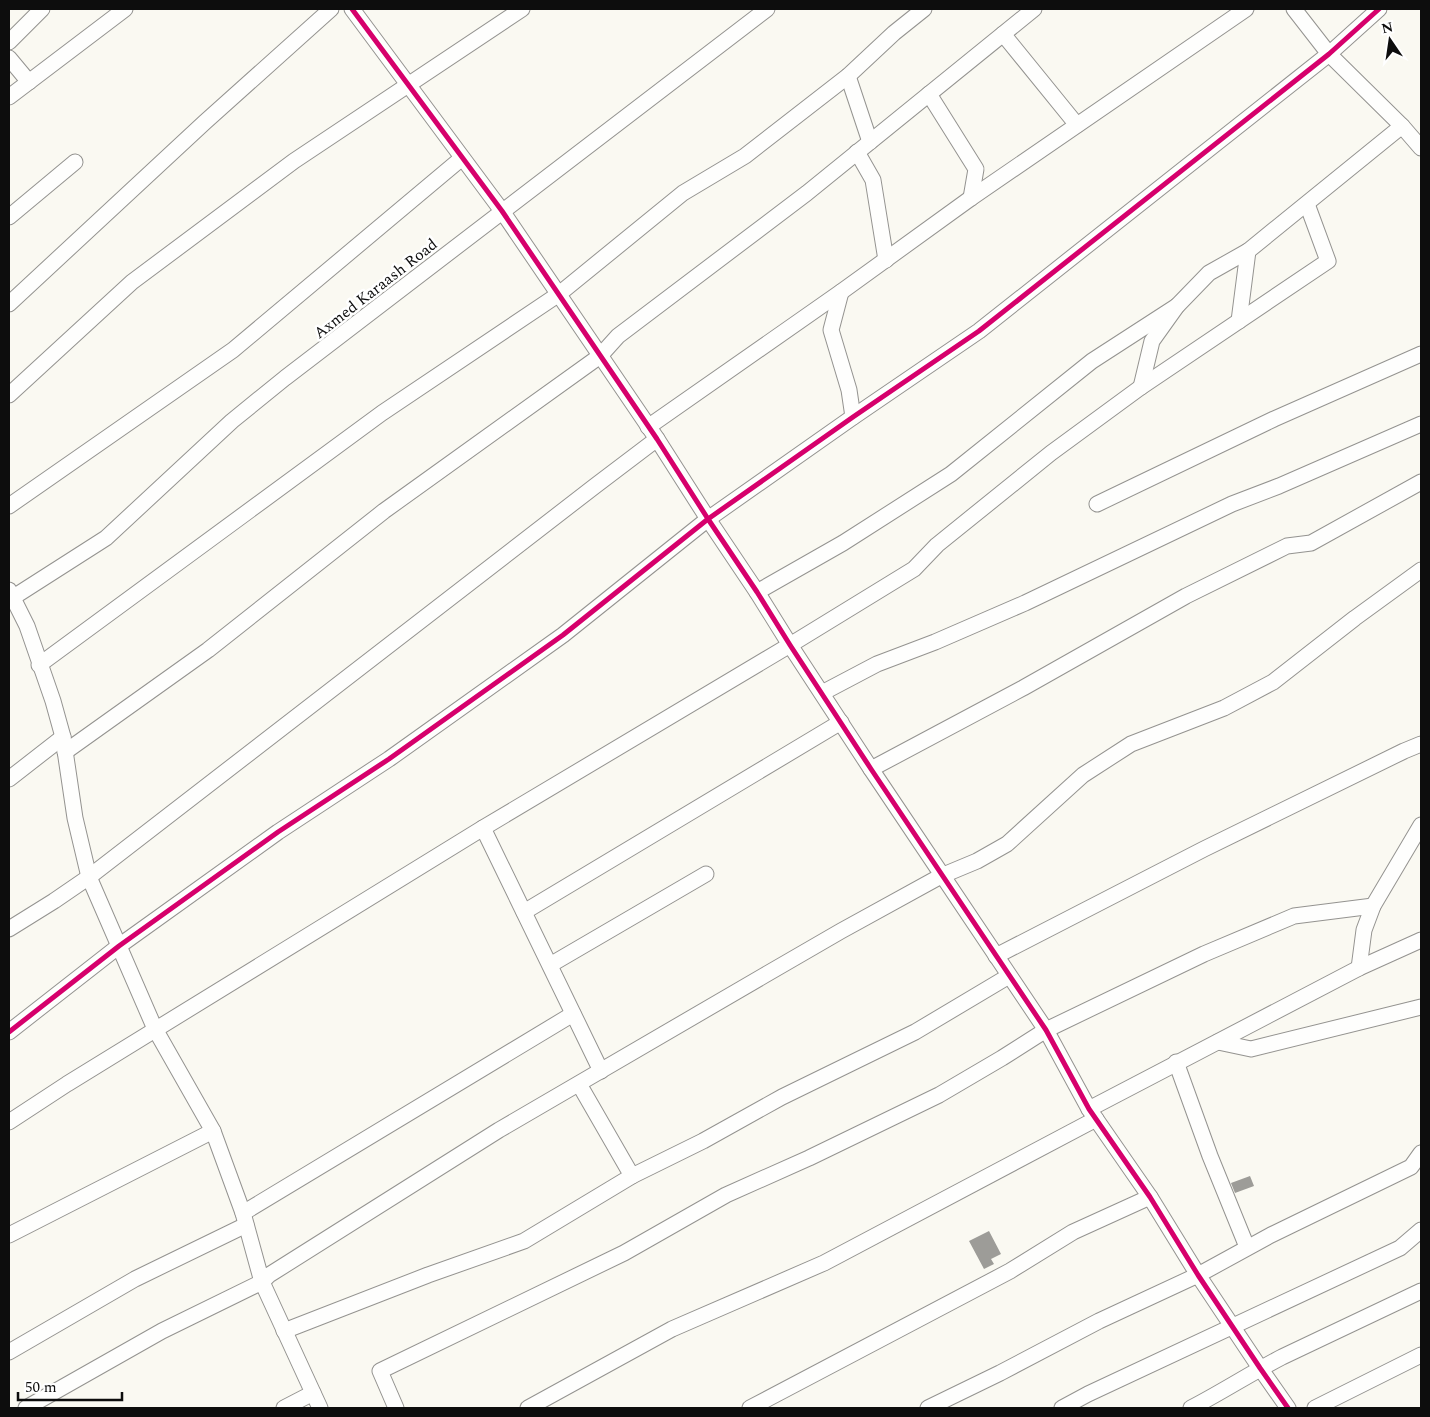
<svg xmlns="http://www.w3.org/2000/svg" width="1430" height="1417" font-family="Spectral,serif">
<rect width="100%" height="100%" fill="#faf9f2"/>
<g fill="#9d9c98">
<path d="M1250,1176L1254,1186L1235,1193L1231,1183Z"/>
<path d="M989,1231L1001,1254L991,1259L994,1264L984,1269L969,1241Z"/>
</g>
<g fill="none" stroke-linecap="round" stroke-linejoin="round">
<defs>
<g id="minor">
<path d="M352,9L502,211L657,439L708,519L757,592L790,645L871,769L1046,1030L1089,1109L1150,1197L1198,1275L1260,1368L1288,1408"/>
<path d="M1294,9L1329,54L1402,126L1421,148"/>
<path d="M1003,34L1077,125"/>
<path d="M9,42L42,9"/>
<path d="M9,58L29,82"/>
<path d="M848,76L870,142"/>
<path d="M929,94L976,169L971,198"/>
<path d="M9,97L125,9"/>
<path d="M857,152L873,180L886,260"/>
<path d="M9,217L75,162"/>
<path d="M841,292L831,330L849,390L853,417"/>
<path d="M9,304L205,122L331,9"/>
<path d="M1239,321L1248,251"/>
<path d="M1141,387L1152,341L1177,306L1209,273L1248,251L1402,126"/>
<path d="M9,395L132,282L294,161L522,9"/>
<path d="M648,427L841,292L971,198L1246,9"/>
<path d="M1097,504L1274,419L1421,354"/>
<path d="M9,506L233,350L462,158"/>
<path d="M9,590L27,626L53,701L63,737L75,818L89,877L155,1029L213,1131L243,1213L262,1282L320,1408"/>
<path d="M757,592L843,543L951,474L1092,361L1177,306"/>
<path d="M9,600L106,538L232,421L285,378L767,9"/>
<path d="M39,665L382,413L559,294L683,193L745,156L848,76L894,33L924,9"/>
<path d="M822,693L877,664L935,642L1025,603L1232,504L1279,486L1421,424"/>
<path d="M65,752L208,650L384,511L600,356L618,336L807,193L1034,9"/>
<path d="M871,769L1023,688L1186,596L1287,546L1311,543L1421,482"/>
<path d="M9,779L63,737"/>
<path d="M483,828L601,1071"/>
<path d="M524,912L841,722"/>
<path d="M9,929L54,901L89,877L595,486L657,439"/>
<path d="M996,956L1204,849L1404,751L1421,744"/>
<path d="M550,965L706,874"/>
<path d="M1359,968L1364,930L1373,906L1421,825"/>
<path d="M9,1032L119,946L278,832L389,759L563,635L708,519L853,417L979,331L1329,54L1379,9"/>
<path d="M1218,1042L1251,1049L1421,1007"/>
<path d="M1176,1062L1210,1156L1247,1247"/>
<path d="M1089,1109L1359,968L1421,940"/>
<path d="M9,1122L67,1084L483,828L790,645L914,569L937,545L1051,453L1141,387L1328,261L1307,204"/>
<path d="M632,1176L703,1141L782,1097L915,1032L1009,976"/>
<path d="M243,1213L573,1014"/>
<path d="M9,1235L213,1131"/>
<path d="M284,1331L428,1275L524,1241L632,1176L579,1084"/>
<path d="M9,1352L135,1279L246,1225"/>
<path d="M26,1408L162,1331L262,1282L269,1275L499,1130L765,975L841,931L941,876L977,861L1007,844L1083,775L1131,744L1224,708L1273,682L1355,618L1421,570"/>
<path d="M284,1408L313,1393"/>
<path d="M396,1408L380,1371L624,1253L726,1195L809,1158L939,1095L1002,1058L1046,1030L1204,954L1294,916L1373,906"/>
<path d="M528,1408L672,1329L824,1263L1096,1119"/>
<path d="M750,1408L1010,1271L1073,1232L1150,1197"/>
<path d="M928,1408L1000,1373L1099,1321L1198,1275L1271,1235L1411,1167L1421,1153"/>
<path d="M1062,1408L1088,1394L1400,1248L1421,1230"/>
<path d="M1191,1408C1222,1392 1251,1373 1282,1357L1421,1291"/>
<path d="M1315,1408L1421,1355"/>
</g>
</defs>
<use href="#minor" stroke="#949390" stroke-width="17"/>
<use href="#minor" stroke="#fefefd" stroke-width="15"/>
<defs>
<g id="cycleway">
<path d="M352,9L502,211L657,439L708,519L757,592L790,645L871,769L1046,1030L1089,1109L1150,1197L1198,1275L1260,1368L1288,1408"/>
<path d="M9,1032L119,946L278,832L389,759L563,635L708,519L853,417L979,331L1329,54L1379,9"/>
</g>
</defs>
<use href="#cycleway" stroke="#fff" stroke-width="8"/>
<use href="#cycleway" stroke="#d6006c" stroke-width="5"/>
</g>
<g text-anchor="middle" stroke-width="5" stroke-linejoin="round" paint-order="stroke">
<g font-size="16" fill="#0d0d0d" stroke="#fff">
<text transform="translate(375 288) rotate(-38)" y="6">Axmed Karaash Road</text>
</g>
</g>
<rect width="1430" height="1417" fill="none" stroke="#0d0d0d" stroke-width="20"/>
<g transform="translate(1390 40) rotate(347)" stroke="#ffffff" stroke-width="4" paint-order="stroke">
<path d="M0-4L9 19L0 12L-9 19Z" fill="#0d0d0d"/>
<text y="-8" font-size="14" font-weight="bold" text-anchor="middle" fill="#0d0d0d">N</text>
</g>
<path d="M18 1392v8h104v-8" fill="none" stroke="#0d0d0d" stroke-width="2.5"/>
<text x="25" y="1392" font-size="15" fill="#0d0d0d" stroke="#ffffff" stroke-width="4" paint-order="stroke">50 m</text>
</svg>
